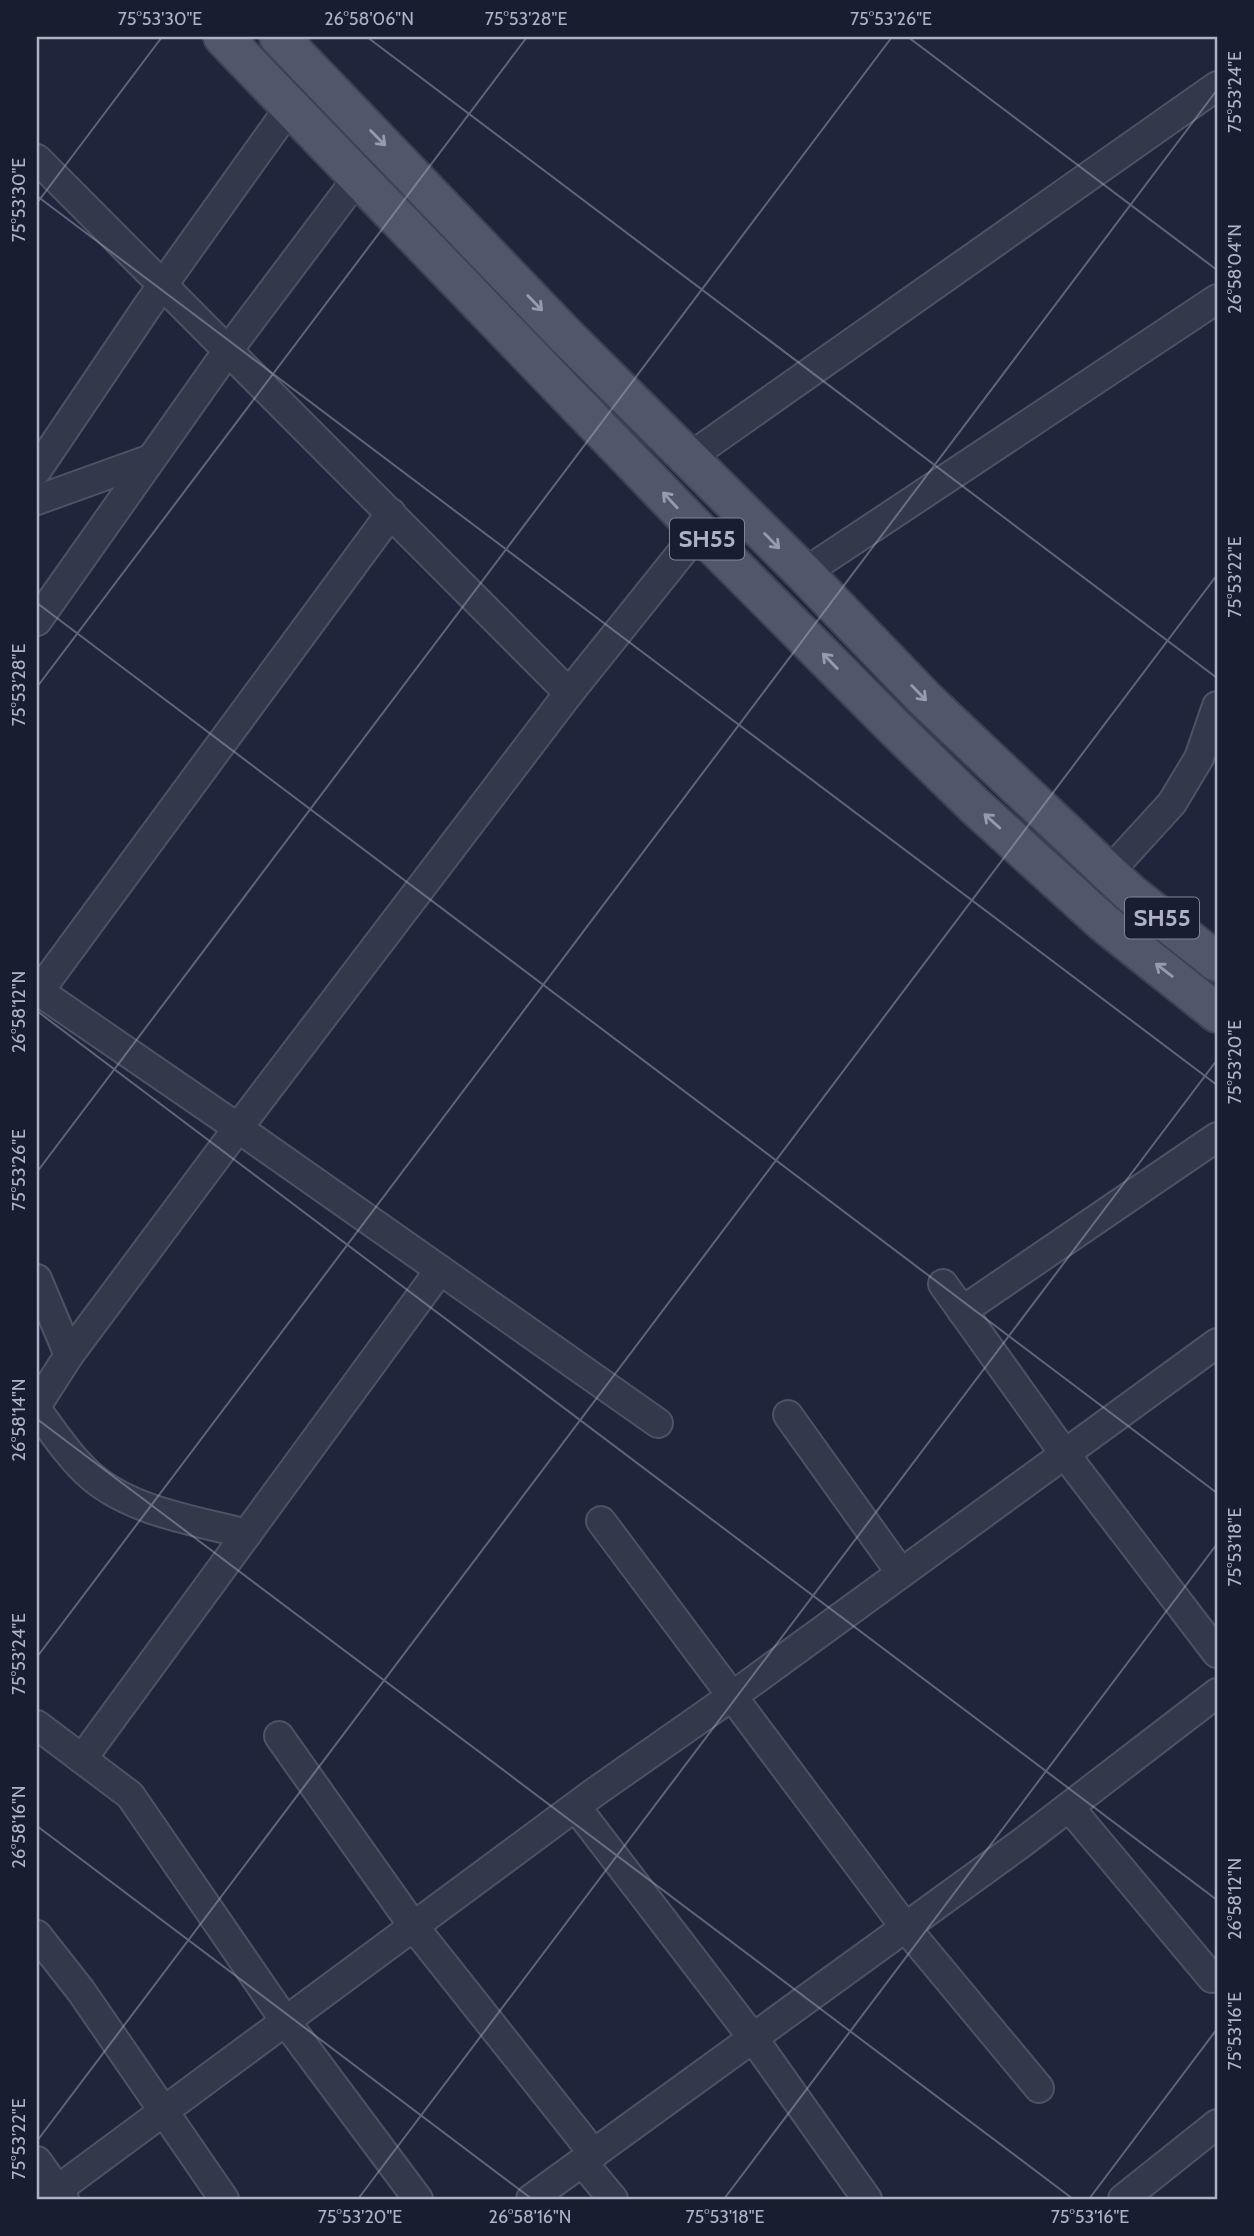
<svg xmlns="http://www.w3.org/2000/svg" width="1254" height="2236" font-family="Cabin,sans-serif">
<rect width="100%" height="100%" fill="#20253b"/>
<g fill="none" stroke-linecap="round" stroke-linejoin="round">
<defs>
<g id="minor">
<path d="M37,159L569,693L238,1128L658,1423"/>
<path d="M687,459L1217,86"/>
<path d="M37,470L147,307L290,107"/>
<path d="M37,500L151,459"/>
<path d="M804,573L1217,299"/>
<path d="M37,621L229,349L359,176"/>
<path d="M569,693L699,531"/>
<path d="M1109,872L1172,803L1199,758L1217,706"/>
<path d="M37,990L238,1128L69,1355L37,1405"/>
<path d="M37,994L391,513"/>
<path d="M37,1279L69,1355"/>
<path d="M943,1284L1064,1453L1217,1653"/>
<path d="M962,1311L1217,1137"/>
<path d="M37,1410C54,1433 70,1458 92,1477C133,1512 197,1521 247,1534"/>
<path d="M788,1415L901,1573"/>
<path d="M601,1521L905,1927L1039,2088"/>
<path d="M37,1725L130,1795L286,2022L418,2199"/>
<path d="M279,1736L414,1927L594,2154"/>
<path d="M82,1759L440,1270"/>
<path d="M576,1807L753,2038L867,2199"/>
<path d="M1069,1807L1212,1978"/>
<path d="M37,1935L81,1991L224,2199"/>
<path d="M37,2161L64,2199"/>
<path d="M583,2163L613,2199"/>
<path d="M45,2199L595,1792L745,1687L1217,1343"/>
<path d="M531,2199L1023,1842L1217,1693"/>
<path d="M1123,2199L1217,2124"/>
</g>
<g id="primary">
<path d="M223,37L699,531L895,728L975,806L1104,923L1217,1013"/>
<path d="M279,37L567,337L804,573L925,699L1130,893L1217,962"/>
</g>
</defs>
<use href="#minor" stroke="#4e5266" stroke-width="32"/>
<use href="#primary" stroke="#3d4154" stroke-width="42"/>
<use href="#minor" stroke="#33384b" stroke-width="28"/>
<use href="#primary" stroke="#51566b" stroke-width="38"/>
</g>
<defs><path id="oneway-shaft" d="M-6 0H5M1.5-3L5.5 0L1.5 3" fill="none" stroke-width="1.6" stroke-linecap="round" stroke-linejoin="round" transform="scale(1.75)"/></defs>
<g stroke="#979bb0">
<use href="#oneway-shaft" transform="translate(378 138) rotate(45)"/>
<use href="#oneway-shaft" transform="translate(535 303) rotate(46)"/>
<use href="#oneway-shaft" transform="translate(670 500) rotate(-133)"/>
<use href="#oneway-shaft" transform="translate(772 541) rotate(45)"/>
<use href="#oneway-shaft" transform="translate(830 661) rotate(-134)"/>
<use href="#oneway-shaft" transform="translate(919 693) rotate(46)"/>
<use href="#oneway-shaft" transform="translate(992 821) rotate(-138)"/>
<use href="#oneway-shaft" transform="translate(1164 970) rotate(-142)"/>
</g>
<path fill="none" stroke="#aeb2c7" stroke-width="2" stroke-opacity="0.45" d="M367,37L1217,678M908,37L1217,270M37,196L1217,1085M37,203L162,37M37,603L1217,1493M37,687L527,37M37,1011L1217,1900M37,1172L892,37M37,1419L1073,2199M37,1657L1217,90M37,1826L532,2199M37,2141L1217,575M358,2199L1217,1060M724,2199L1217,1544M1089,2199L1217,2029"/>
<g text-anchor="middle" stroke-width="5" stroke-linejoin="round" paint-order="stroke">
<g fill="#191d30" stroke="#81859a" stroke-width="2">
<rect x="670" y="518.5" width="74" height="41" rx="5"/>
<rect x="1125" y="897.5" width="74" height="41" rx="5"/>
</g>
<g font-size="24" font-weight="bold" fill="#aeb2c7">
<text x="707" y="547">SH55</text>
<text x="1162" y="926">SH55</text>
</g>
</g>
<rect width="1254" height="2236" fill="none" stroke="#191d30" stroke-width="77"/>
<rect x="38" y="38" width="1178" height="2160" fill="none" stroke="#aeb2c7" stroke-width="2.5"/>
<g font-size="18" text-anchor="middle" fill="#aeb2c7">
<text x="160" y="25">75°53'30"E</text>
<text x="369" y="25">26°58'06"N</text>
<text x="526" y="25">75°53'28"E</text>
<text x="891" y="25">75°53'26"E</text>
<text transform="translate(1235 92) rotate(-90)" y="6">75°53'24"E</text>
<text transform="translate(19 200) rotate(-90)" y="6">75°53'30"E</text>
<text transform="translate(1235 269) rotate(-90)" y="6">26°58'04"N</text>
<text transform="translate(1235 577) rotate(-90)" y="6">75°53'22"E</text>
<text transform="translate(19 685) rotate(-90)" y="6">75°53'28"E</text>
<text transform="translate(19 1012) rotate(-90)" y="6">26°58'12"N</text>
<text transform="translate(1235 1062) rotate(-90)" y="6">75°53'20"E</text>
<text transform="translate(19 1170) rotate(-90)" y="6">75°53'26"E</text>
<text transform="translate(19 1420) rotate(-90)" y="6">26°58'14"N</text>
<text transform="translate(1235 1547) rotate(-90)" y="6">75°53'18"E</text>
<text transform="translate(19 1654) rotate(-90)" y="6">75°53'24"E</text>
<text transform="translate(19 1827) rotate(-90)" y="6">26°58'16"N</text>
<text transform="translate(1235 1899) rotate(-90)" y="6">26°58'12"N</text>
<text transform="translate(1235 2031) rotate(-90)" y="6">75°53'16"E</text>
<text transform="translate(19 2139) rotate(-90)" y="6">75°53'22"E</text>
<text x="360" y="2223">75°53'20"E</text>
<text x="530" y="2223">26°58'16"N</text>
<text x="725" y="2223">75°53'18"E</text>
<text x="1090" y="2223">75°53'16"E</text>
</g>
</svg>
